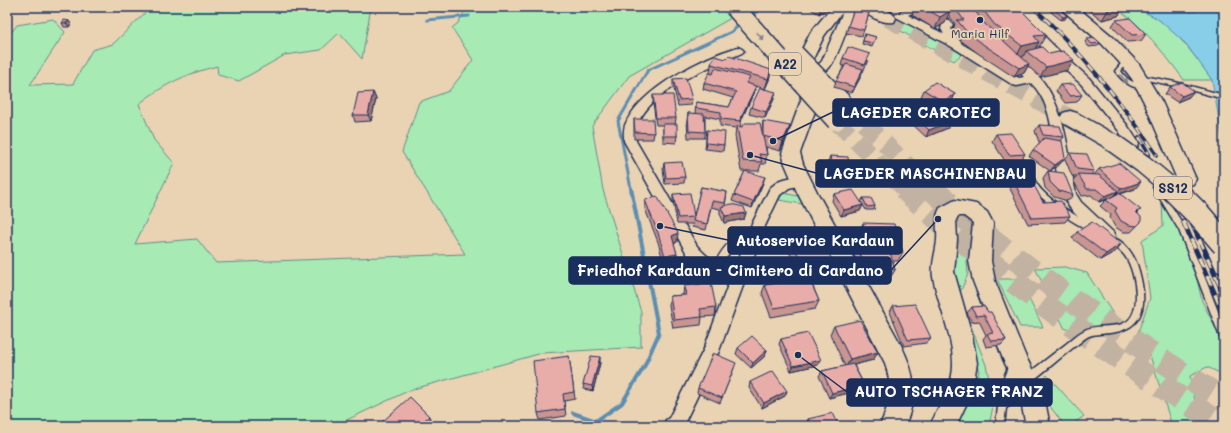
<svg xmlns="http://www.w3.org/2000/svg" width="1231" height="433" font-family="Mali,sans-serif">
<rect width="100%" height="100%" fill="#ead3b3"/>
<filter id="ink" filterUnits="userSpaceOnUse"><feTurbulence type="fractalNoise" baseFrequency=".025" numOctaves="2"/><feDisplacementMap in="SourceGraphic" scale="8" xChannelSelector="R" yChannelSelector="G"/><feConvolveMatrix kernelMatrix="1 2 1 2 8 2 1 2 1" color-interpolation-filters="sRGB"/></filter>
<g filter="url(#ink)">
<g fill="#a7eab4" stroke="#618c89">
<path d="M151,7H371L362,59L339,33L321,50L285,55L239,81L218,75L217,66C186,74 164,84 139,104L154,140L174,163L135,244L197,239L216,263L465,254L402,152L419,102L449,91L473,60L452,28L458,23L467,7H721L731,18L629,76L592,126L603,190L641,312V347L542,353L410,390L334,426H7V38L17,25L53,19L65,32L30,85L73,84L92,50L113,44Z"/>
<path d="M1115,7C1121,7 1128,6 1133,7C1169,18 1192,52 1212,80H1184C1164,53 1143,26 1115,7Z"/>
<path d="M901,20L962,54L954,61L892,26Z"/>
<path d="M783,193L803,197L808,205L779,200Z"/>
<path d="M1162,200L1191,253L1202,301L1224,345V375L1207,367L1190,376L1200,426H1172L1147,346L1136,338L1150,298L1142,240L1163,226Z"/>
<path d="M956,242L966,252L968,274L959,295L986,365L994,401L989,426H956L979,372L956,291L951,263Z"/>
<path d="M1065,267L1087,273L1120,325L1065,329L1035,268Z"/>
<path d="M997,279H1019L1043,327H1020Z"/>
<path d="M1047,375L1084,416L1070,426H1065L1035,387Z"/>
</g>
<path fill="#88cee9" stroke="#5c8eb1" d="M1133,7H1181L1191,12L1213,7L1224,16V148L1212,80L1186,44L1157,18Z"/>
<g fill="none" stroke-linecap="round" stroke-linejoin="round">
<g stroke="#5c8eb1" stroke-width="3">
<path d="M750,17L762,7"/>
<path d="M427,20L469,16"/>
<path d="M631,189L618,121L648,70L731,32L742,23"/>
</g>
<g stroke="#5c8eb1" stroke-width="4">
<path d="M573,413L596,421"/>
<path d="M594,426L596,421L622,403L644,367L659,333L631,188"/>
</g>
<path stroke="#c1b2a2" stroke-width="18" stroke-dasharray="18 10" stroke-linecap="butt" d="M888,18L1070,118"/>
<g stroke="#c1b2a2" stroke-width="18" stroke-dasharray="18 10" stroke-linecap="butt">
<path d="M844,104L932,189"/>
<path d="M836,121L905,189"/>
</g>
<g stroke="#c1b2a2" stroke-width="24" stroke-dasharray="24 12" stroke-linecap="butt">
<path d="M904,188C1003,281 1110,354 1224,426"/>
<path d="M931,188C1021,270 1122,335 1224,400"/>
</g>
<defs>
<g id="lane">
<path d="M1127,58L1130,60L1121,71C1128,82 1135,83 1147,86V88C1133,90 1123,82 1115,71L1125,59Z"/>
<path d="M1139,75L1175,82L1224,95V99L1175,86L1137,78V76Z"/>
<path d="M1027,168H1031C1033,172 1033,177 1035,181C1044,199 1078,217 1096,226L1097,228L1096,230C1082,233 1038,197 1030,185C1027,180 1027,175 1026,170Z"/>
<path d="M1156,184L1158,185L1186,229L1224,327V341L1221,340L1220,337L1179,230L1153,187Z"/>
<path d="M756,228L759,229L760,231L759,233C736,242 730,248 720,270L717,271L714,270L713,268C722,246 733,236 756,228Z"/>
<path d="M1114,238C1127,243 1136,258 1139,271C1146,296 1148,326 1116,332C1108,334 1097,333 1089,336C1084,338 1079,344 1074,347C1061,357 1049,368 1036,378L1033,379L1030,378L1029,375L1030,372C1042,363 1054,353 1066,344C1071,340 1077,334 1083,331C1094,324 1110,328 1122,324C1144,317 1136,271 1125,256C1121,250 1114,247 1110,241L1111,239Z"/>
<path d="M1013,361L1016,362L1017,365L1005,395L1006,399C1010,396 1013,391 1018,389L1021,390L1022,393L1016,402L1006,408L1004,426H996L998,406L997,395L1010,362Z"/>
</g>
<g id="street">
<path d="M845,7H855C849,22 839,56 829,68C825,73 809,77 803,76L801,73C806,66 817,68 822,61Z"/>
<path d="M908,7C925,7 943,10 953,25L951,29L962,44L1019,78L1024,77L1005,58L1007,55H1015C1024,64 1037,72 1044,83C1067,115 1068,156 1076,194L1081,202L1113,232L1115,236L1113,240L1108,242L1103,240C1089,227 1070,213 1062,194C1049,160 1060,111 1031,83L1017,86L1013,85L954,48L896,17L895,15ZM916,11L938,21L942,25L941,29L944,34L908,15Z"/>
<path d="M1004,7H1015L1061,53L1089,78L1127,125L1139,143L1138,146L1133,148L1128,146L1119,131L1081,84L1053,59Z"/>
<path d="M738,47L742,49L744,51L742,53C709,67 654,88 638,123C636,128 636,135 636,141L697,246C711,262 716,262 736,266L751,226L770,188L780,180L801,175L806,176L808,180L806,184L789,188L780,195L765,226L719,351L683,426H663L666,420L669,418L704,349L731,277L720,275L697,266L687,254L624,141C624,135 623,128 626,123C641,89 703,57 738,47Z"/>
</g>
<g id="secondary">
<path d="M832,7H850L839,16L824,36L814,57L819,100L800,153L803,164L817,192L901,345C916,376 918,394 905,426H880C890,402 893,389 885,363L797,192L785,164L782,153L801,100L798,57L811,32Z"/>
<path d="M1059,7H1077L1112,36L1139,64L1162,102L1196,179L1193,184L1186,186L1179,184L1144,102L1132,79L1119,62L1101,43Z"/>
<path d="M955,200L976,204L987,212L993,223L991,261L995,281L1025,355L1043,391L1050,426H1026L1019,393L1003,359L973,281L969,261L973,223L964,216H958L956,220L957,240L954,272L972,335L977,363L972,392L956,426H930C939,405 953,388 953,364C953,334 938,306 933,277C931,264 936,253 937,240C938,228 934,219 940,208Z"/>
<path d="M1212,230L1219,232L1224,242V274L1217,271L1202,238L1205,232Z"/>
</g>
<g id="primary">
<path d="M860,7C873,7 888,6 896,18L894,22C883,24 866,16 860,7Z"/>
<path d="M1070,111L1077,113L1119,137L1122,142L1119,147L1112,149L1105,147L1063,123L1060,118L1063,113Z"/>
</g>
</defs>
<use href="#lane" stroke="#1b2f5e" stroke-width="3"/>
<use href="#street" stroke="#1b2f5e" stroke-width="3"/>
<use href="#secondary" stroke="#1b2f5e" stroke-width="3"/>
<use href="#primary" stroke="#1b2f5e" stroke-width="3"/>
<use href="#lane" fill="#ead3b3" fill-rule="evenodd"/>
<use href="#street" fill="#ead3b3" fill-rule="evenodd"/>
<use href="#secondary" fill="#ead3b3" fill-rule="evenodd"/>
<use href="#primary" fill="#ead3b3" fill-rule="evenodd"/>
<defs>
<g id="rail-far1">
<path d="M1033,7C1081,52 1121,101 1157,155"/>
<path d="M1139,137L1149,154"/>
</g>
<g id="rail">
<path d="M1183,221L1224,315"/>
<path d="M1191,221L1224,295"/>
</g>
</defs>
<use href="#rail-far1" stroke="#1b2f5e" stroke-width="4"/>
<use href="#rail" stroke="#1b2f5e" stroke-width="5"/>
<use href="#rail-far1" stroke="#ead3b3" stroke-width="2.5" stroke-dasharray="8" stroke-linecap="butt"/>
<use href="#rail" stroke="#ead3b3" stroke-width="3.5" stroke-dasharray="10" stroke-linecap="butt"/>
<defs>
<path id="primary-bridge-far1" d="M1112,142L1143,164L1173,189"/>
<path id="primary-bridge" d="M1172,188L1199,215L1224,244"/>
<g id="highway-bridge">
<path d="M734,7L836,121"/>
<path d="M795,54L844,104"/>
</g>
</defs>
<use href="#primary-bridge-far1" stroke="#1b2f5e" stroke-width="21" stroke-linecap="butt"/>
<use href="#primary-bridge" stroke="#1b2f5e" stroke-width="27" stroke-linecap="butt"/>
<use href="#highway-bridge" stroke="#1b2f5e" stroke-width="21" stroke-linecap="butt"/>
<use href="#primary-bridge-far1" stroke="#ead3b3" stroke-width="18"/>
<use href="#primary-bridge" stroke="#ead3b3" stroke-width="24"/>
<use href="#highway-bridge" stroke="#ead3b3" stroke-width="18"/>
</g>
<g fill="#c89591" stroke="#1b2f5e">
<path d="M810,7H831L819,14L809,8Z"/>
<path d="M884,7H893L891,10Z"/>
<path d="M915,7H1018L1046,35L1039,47H1036V49L1068,70L1040,77L1028,66L1024,73L1014,77L979,54L960,40L953,30L955,24L948,14L945,23L935,29L912,15Z"/>
<path d="M1085,7H1124L1118,16L1102,20Z"/>
<path d="M1053,8H1058L1065,19L1061,20L1051,12Z"/>
<path d="M854,9L869,13L862,36L846,33Z"/>
<path d="M1116,20L1146,34L1141,41L1127,42L1112,26Z"/>
<path d="M69,21L71,24L69,27H64L62,23Z"/>
<path d="M865,34L876,37L872,47L862,44Z"/>
<path d="M1087,39L1100,43L1098,46L1089,47L1085,42Z"/>
<path d="M843,58L868,60L863,72L862,71L861,76L852,93L834,87L836,81L844,66L841,65Z"/>
<path d="M711,64L771,70L769,80L765,89L756,86L754,92L742,119L740,127L762,129L763,121L787,136L780,151L766,147L767,155L765,164H761L759,171H746L763,183L752,208L732,201L734,195L745,171H741L735,136L736,128L720,126V119L705,116V138H688L687,120L688,113L695,114L696,102L729,107L733,98L703,89L704,83L710,73Z"/>
<path d="M673,79L692,99L691,105L678,106L673,85Z"/>
<path d="M1060,85L1082,95L1077,102L1065,103L1056,91Z"/>
<path d="M1170,87L1189,97L1177,102L1165,94Z"/>
<path d="M924,90L955,94L952,101L941,109L921,97Z"/>
<path d="M373,92L376,99L371,121L355,122L353,115Z"/>
<path d="M653,95L676,118L675,124L677,136L676,143L663,142V125H656L653,102Z"/>
<path d="M774,99L765,118L749,114L751,107Z"/>
<path d="M912,114L948,128L926,137L909,121Z"/>
<path d="M634,119L654,133L653,139H634Z"/>
<path d="M1039,125L1064,137L1061,141L1060,164L1050,171L1029,156L1033,150L1040,142H1039L1035,131Z"/>
<path d="M707,130L724,145L723,151L705,149Z"/>
<path d="M996,134L1025,154L1021,160L1005,161L992,141Z"/>
<path d="M1070,153L1094,171L1091,175H1094L1099,169L1135,189L1121,194L1138,213L1141,222L1131,232H1123L1115,227L1110,218L1111,215L1100,206L1106,200L1099,202L1091,195L1082,196L1073,180L1077,176H1072L1065,159Z"/>
<path d="M830,156L850,174L848,180L830,179L828,162Z"/>
<path d="M664,163L685,177L684,183L665,184L663,169Z"/>
<path d="M1048,171L1073,195L1068,201L1054,197L1045,188L1043,178Z"/>
<path d="M1010,174L1043,202L1070,216L1065,222L1028,224L1006,181Z"/>
<path d="M701,187L727,192L725,206L746,213L744,219L724,223L720,214V209L711,207L706,230L692,227L693,224H677L673,201V194L694,216Z"/>
<path d="M834,194L863,205L861,202L863,198L875,206L874,210H866L863,205L860,211L841,216L832,201Z"/>
<path d="M645,200L677,242L674,244L677,254V257L685,273L684,279L668,281L664,264L658,242L645,209Z"/>
<path d="M863,223L903,252L898,261H893L895,270L887,283H868L866,277H860L850,239L854,230H860Z"/>
<path d="M1077,232L1121,244L1116,251L1100,260L1072,238Z"/>
<path d="M790,233L834,279L812,284L819,301L815,309L771,317L762,293L765,285L803,279L786,246Z"/>
<path d="M684,286L716,307L715,316L702,317L701,325L673,328L669,305L670,296L683,295Z"/>
<path d="M893,306L931,338L926,343L904,346L890,312Z"/>
<path d="M972,307L988,312L1006,340L1001,345L986,347L983,339L986,335L979,321L972,322L967,313Z"/>
<path d="M834,326L878,352L873,360L854,365L864,385L860,390L829,398L819,376L822,371L845,366L830,334Z"/>
<path d="M781,339L818,365L791,371L779,344Z"/>
<path d="M738,348L767,350L765,356L751,368L736,354Z"/>
<path d="M569,356L575,399L564,401L566,416L540,420L538,413Z"/>
<path d="M600,363L593,391L584,389L583,384Z"/>
<path d="M734,368L720,403L697,393L698,388Z"/>
<path d="M750,382L785,396L762,408L749,388Z"/>
<path d="M808,419L839,426H807L806,424Z"/>
</g>
<g fill="#a27976" stroke="#1b2f5e">
<path d="M821,7H831L819,14Z"/>
<path d="M1121,7H1124L1118,16L1102,20L1108,10Z"/>
<path d="M950,11L945,23L935,29L940,17Z"/>
<path d="M1067,16L1065,19L1061,20L1063,17Z"/>
<path d="M69,21L71,24L69,27L66,23Z"/>
<path d="M1039,42L1032,54L1026,51L1023,57L1015,59L1022,46Z"/>
<path d="M1074,60L1068,70L1040,77L1046,67Z"/>
<path d="M1029,64L1024,73L1014,77L1019,68Z"/>
<path d="M863,69L861,76L852,93L854,87Z"/>
<path d="M771,70L769,80L765,89L768,79Z"/>
<path d="M756,86L754,92L740,122L742,115Z"/>
<path d="M1194,91L1189,97L1177,102L1182,96Z"/>
<path d="M373,92L376,99L371,121L368,115Z"/>
<path d="M776,92L774,99L765,118L766,112Z"/>
<path d="M955,94L952,101L941,109L944,102Z"/>
<path d="M952,121L948,128L926,137L929,130Z"/>
<path d="M790,126L787,136L780,151L783,141Z"/>
<path d="M1065,158L1060,164L1050,171L1055,165Z"/>
<path d="M765,177L763,183L752,208L753,202Z"/>
<path d="M1141,182L1135,189L1115,195L1121,189Z"/>
<path d="M1118,191L1112,197L1099,202L1105,196Z"/>
<path d="M863,205L860,211L841,216L844,210Z"/>
<path d="M746,213L744,219L724,223L725,216Z"/>
<path d="M678,233L677,242L671,245L672,236Z"/>
<path d="M1121,244L1116,251L1100,260L1106,254Z"/>
<path d="M838,270L834,279L806,285L809,276Z"/>
<path d="M767,350L765,356L751,368L753,363Z"/>
<path d="M878,352L873,360L846,367L850,359Z"/>
<path d="M600,357V363L593,391L592,386Z"/>
<path d="M821,360L818,365L791,371L793,366Z"/>
<path d="M864,385L860,390L829,398L832,393Z"/>
<path d="M787,391L785,396L762,408L764,403Z"/>
<path d="M429,416L431,421L426,426H418Z"/>
</g>
<g fill="#e8ada9" stroke="#1b2f5e">
<path d="M923,7H943L950,11L940,17Z"/>
<path d="M954,7H972L985,24L1029,64L1019,68L984,45L965,30L957,20H964Z"/>
<path d="M981,7H1018L1046,35L1034,36L1039,42L1022,46L994,24Z"/>
<path d="M1104,7H1121L1108,10Z"/>
<path d="M1053,8H1058L1067,16L1063,17Z"/>
<path d="M854,9L869,13L864,30L848,26Z"/>
<path d="M1130,18L1146,34L1132,35L1116,20Z"/>
<path d="M64,20L69,21L66,23H62Z"/>
<path d="M865,34L876,37L873,43L863,41Z"/>
<path d="M1095,38L1100,43L1092,44L1087,39Z"/>
<path d="M848,47L870,54L865,65L843,58Z"/>
<path d="M1042,47L1049,54L1063,51L1074,60L1046,67L1026,51Z"/>
<path d="M715,56L726,59L729,56L771,70L768,79L711,64Z"/>
<path d="M846,64L863,69L854,87L836,81Z"/>
<path d="M715,68L750,77L746,83L756,86L742,115L741,121L721,119V112L696,108V102L729,107L736,92L704,83L709,73L713,74Z"/>
<path d="M686,78L692,99L679,100L673,79Z"/>
<path d="M935,82L955,94L944,102L924,90Z"/>
<path d="M1182,82L1194,91L1182,96L1170,87Z"/>
<path d="M1073,84L1082,95L1070,96L1060,85Z"/>
<path d="M760,88L776,92L766,112L751,107Z"/>
<path d="M373,92L368,115H353L358,93Z"/>
<path d="M653,95H673L676,118H656Z"/>
<path d="M934,106L952,121L929,130L912,114Z"/>
<path d="M688,113L704,114L705,132L689,131Z"/>
<path d="M634,119H653L654,133L635,132Z"/>
<path d="M763,121L790,126L783,141L763,136L767,155L759,154L762,162L743,161L737,126L742,127L745,123H760L763,136Z"/>
<rect x="663" y="124" width="14" height="12"/>
<path d="M1039,125L1060,126L1064,137L1043,135Z"/>
<path d="M707,130L725,132L724,145L706,143Z"/>
<path d="M1011,133L1025,154L1009,155L996,134Z"/>
<path d="M1044,138L1062,141L1065,158L1055,165L1033,150Z"/>
<path d="M1070,153L1087,154L1094,171L1077,169Z"/>
<path d="M830,156L848,157L850,174L833,173Z"/>
<path d="M682,162L685,177L666,178L664,163Z"/>
<path d="M1119,163L1141,182L1121,189L1099,169Z"/>
<path d="M745,171L765,177L753,202L734,195Z"/>
<path d="M1048,171L1064,173L1073,195L1059,191L1050,182Z"/>
<path d="M1010,174H1028L1043,202L1061,201L1070,216L1032,218Z"/>
<path d="M1078,174L1099,175L1118,191L1105,196L1096,189H1087Z"/>
<path d="M701,187L727,192L725,203L712,201L707,224L693,221L694,217L678,218L673,194L690,193L694,216Z"/>
<path d="M853,190L863,205L844,210L834,194Z"/>
<path d="M1119,193L1141,210L1136,212L1141,217V222L1137,226L1129,225L1121,221L1115,211L1117,208L1106,200Z"/>
<path d="M657,196L678,233L672,236L677,254L665,256L658,233L645,200Z"/>
<path d="M863,198H871L875,206L867,207Z"/>
<path d="M731,204L744,207L746,213L725,216L721,207Z"/>
<path d="M1092,222L1121,244L1106,254L1077,232Z"/>
<path d="M863,223L894,224L903,252H890L895,270L891,269L892,274H872L870,268H864L854,230H864Z"/>
<path d="M816,231L838,270L809,276L789,237Z"/>
<path d="M809,278L819,301L774,308L765,285Z"/>
<path d="M711,283L716,307L700,309L702,317L674,320L670,296L686,295L684,286Z"/>
<path d="M915,304L931,338L908,340L893,306Z"/>
<path d="M984,306L988,312H991L1006,340L991,341L987,334L993,333L984,315L976,316L972,307Z"/>
<path d="M860,320L878,352L850,359L834,326Z"/>
<path d="M808,333L821,360L793,366L781,339Z"/>
<path d="M752,336L767,350L753,363L738,348Z"/>
<path d="M713,353L736,363L722,398L698,388Z"/>
<path d="M569,356L574,392L563,394L565,409L538,413L533,361Z"/>
<path d="M591,356L600,357L592,386L583,384Z"/>
<path d="M853,364L864,385L832,393L822,371Z"/>
<path d="M773,371L787,391L764,403L750,382Z"/>
<path d="M410,397L429,416L418,426H386L382,422Z"/>
<path d="M833,413L839,426H812L808,419Z"/>
</g>
<defs><path id="oneway-solid" d="M-6-.8H1V-3.2L6.5 0L1 3.2V.8H-6Z"/></defs>
<g fill="#828188">
<use href="#oneway-solid" transform="translate(760 36) rotate(48)"/>
<use href="#oneway-solid" transform="translate(1124 79) rotate(47)"/>
</g>
</g>
<circle fill="#1b2f5e" stroke="#ead3b3" stroke-width="1.5" cx="980" cy="20" r="4"/>
<g text-anchor="middle" stroke-width="3.5" stroke-linejoin="round" paint-order="stroke">
<g font-size="12" fill="#1b2f5e" stroke="#ead3b3">
<text x="980" y="38">Maria Hilf</text>
</g>
<g fill="#ead3b3" stroke="#596078" stroke-width="1">
<rect x="769" y="53" width="32" height="22" rx="3"/>
<rect x="1154" y="177" width="38" height="22" rx="3"/>
</g>
<g font-size="13" font-weight="bold" fill="#1b2f5e">
<text x="785" y="69">A22</text>
<text x="1173" y="193">SS12</text>
</g>
</g>
<path fill="none" stroke="#1b2f5e" stroke-width="1.5" d="M773 141L833 112M750 155L816 173M660 226L728 240M938 219L891 270M798 355L847 392"/>
<g fill="#1b2f5e" stroke="#ead3b3" stroke-width="1.5">
<circle cx="773" cy="141" r="4"/>
<circle cx="750" cy="155" r="4"/>
<circle cx="660" cy="226" r="4"/>
<circle cx="938" cy="219" r="4"/>
<circle cx="798" cy="355" r="4"/>
</g>
<g fill="#1b2f5e" stroke="#1b2f5e" stroke-width="1.5">
<rect x="833" y="99" width="166" height="27" rx="4"/>
<rect x="816" y="160" width="219" height="27" rx="4"/>
<rect x="728" y="227" width="174" height="27" rx="4"/>
<rect x="569" y="257" width="322" height="27" rx="4"/>
<rect x="847" y="379" width="205" height="27" rx="4"/>
</g>
<g font-size="15" text-anchor="middle" font-weight="bold" fill="#fff">
<text x="916" y="118">LAGEDER CAROTEC</text>
<text x="925" y="179">LAGEDER MASCHINENBAU</text>
<text x="815" y="246">Autoservice Kardaun</text>
<text x="730" y="276">Friedhof Kardaun - Cimitero di Cardano</text>
<text x="949" y="397">AUTO TSCHAGER FRANZ</text>
</g>
<rect width="1231" height="433" fill="none" stroke="#ead3b3" stroke-width="24"/>
<rect x="12" y="12" width="1207" height="409" fill="none" stroke="#1b2f5e" stroke-width="1.5" filter="url(#ink)"/>
</svg>
